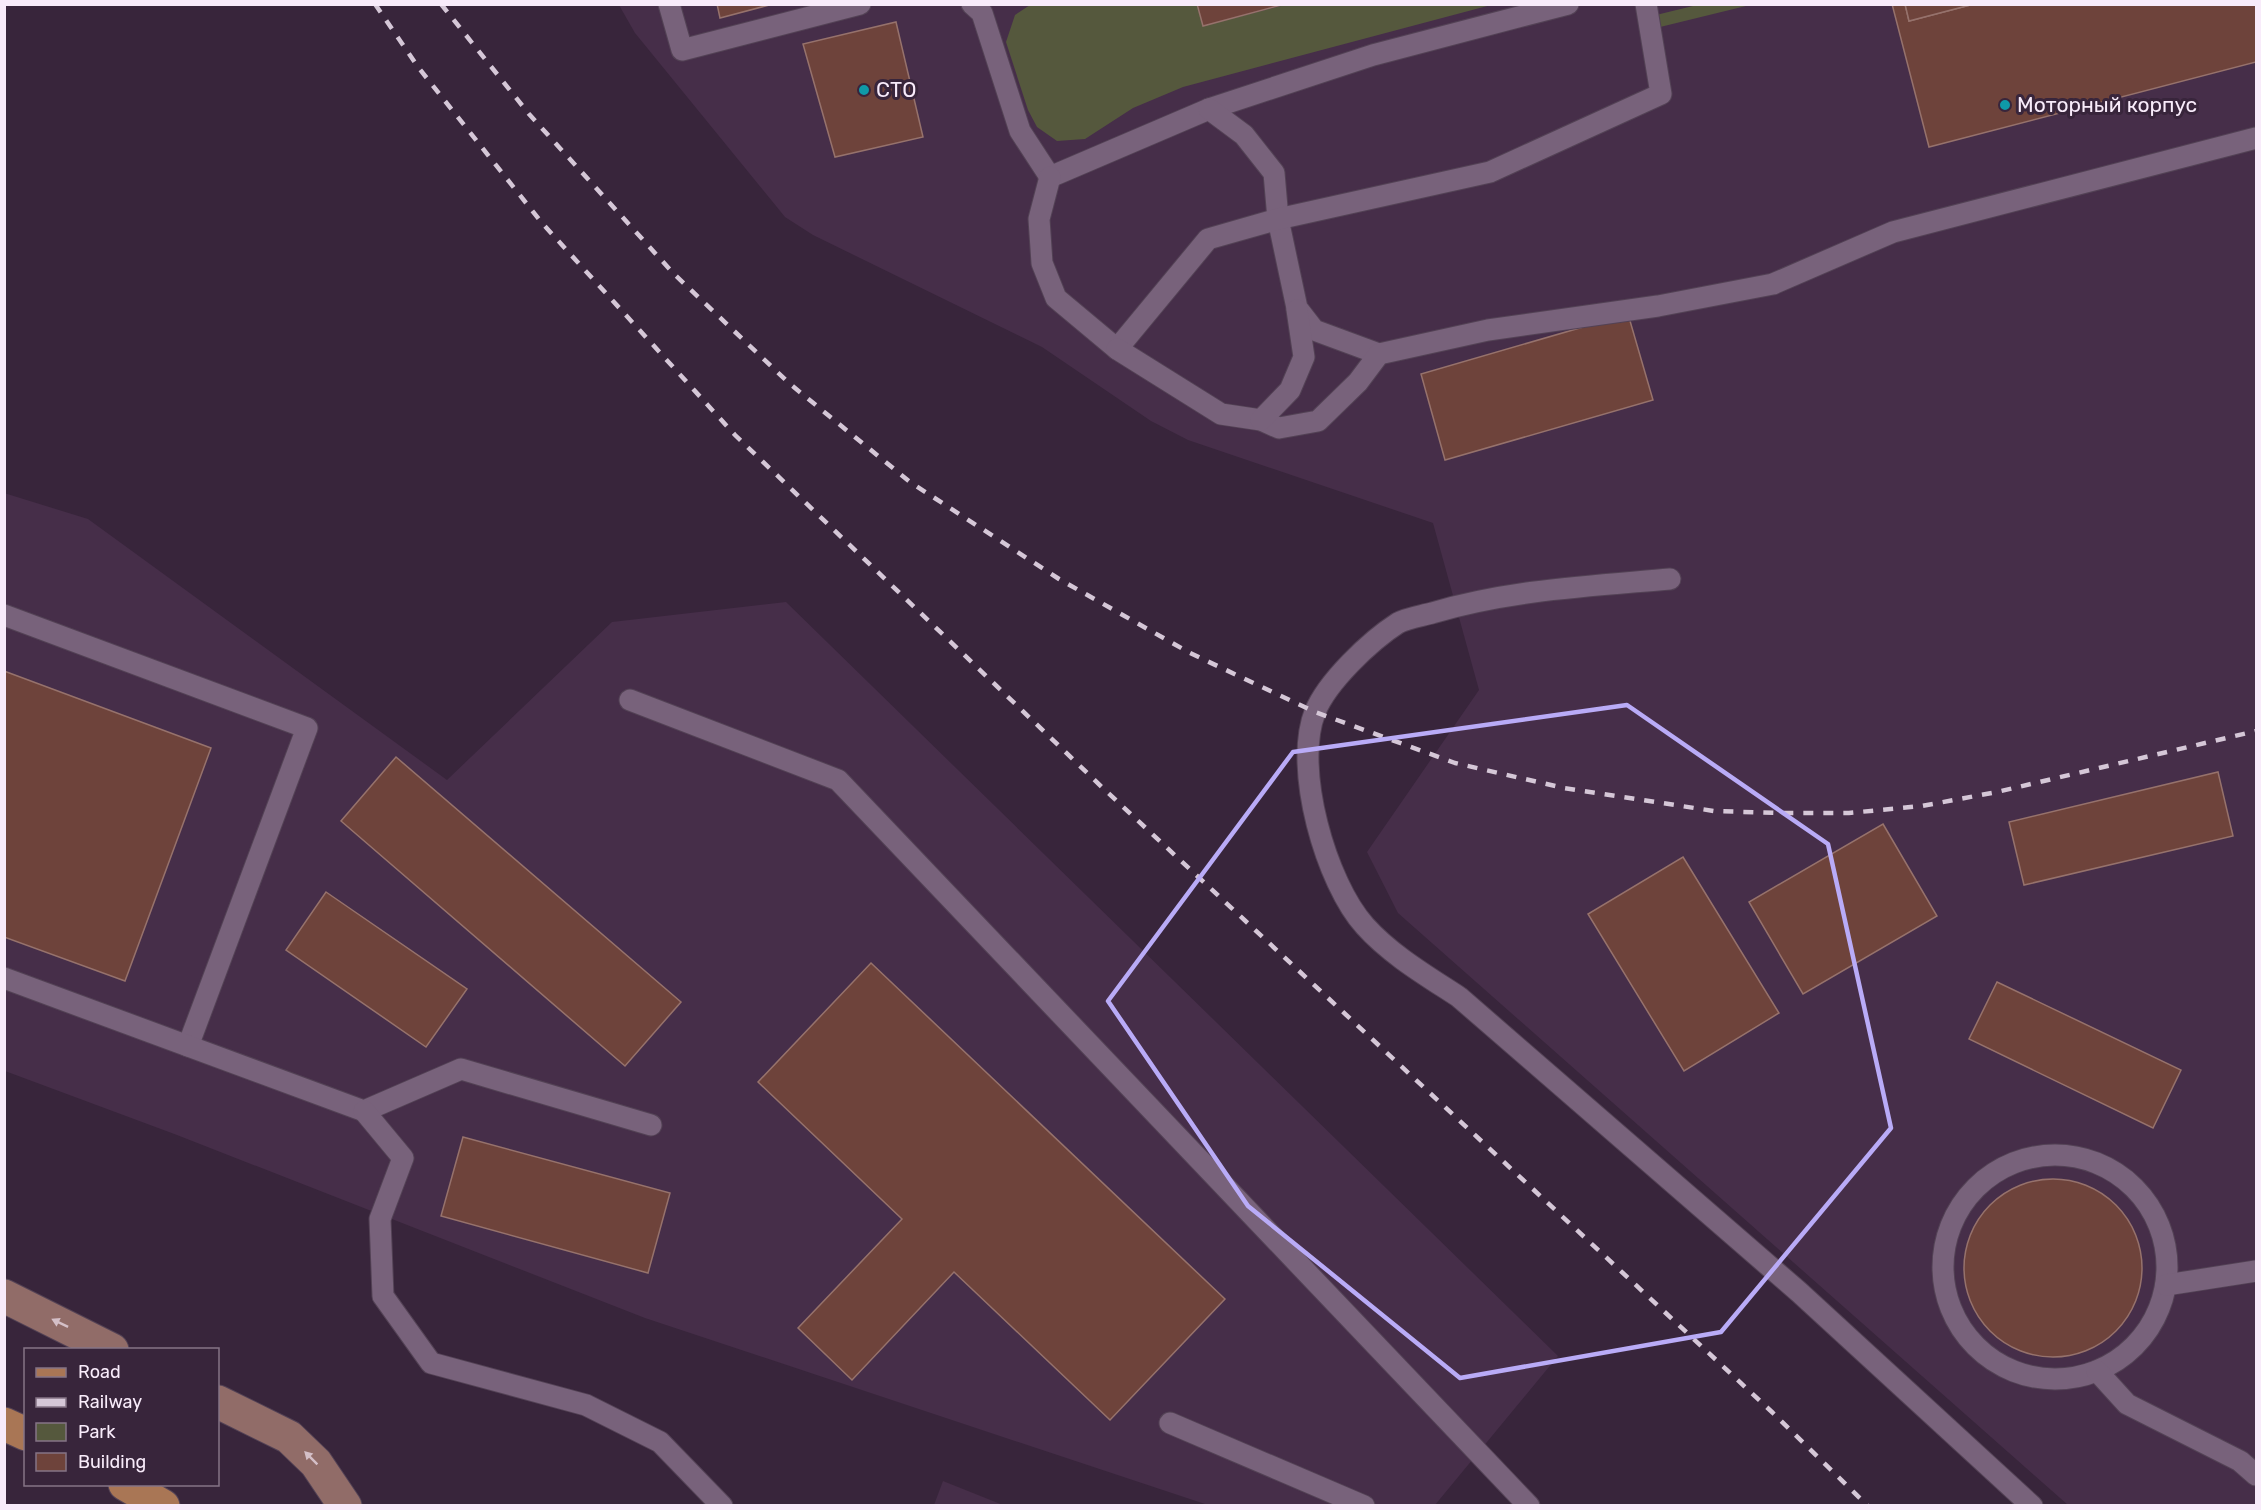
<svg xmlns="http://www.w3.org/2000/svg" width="2261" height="1510" font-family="Rubik,sans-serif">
<rect width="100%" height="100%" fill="#38253b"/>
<g fill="#462e49">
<path d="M619,5H2256V1504L2068,1505L1398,913L1367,852L1479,690L1433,523L1188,440L1151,421L1042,347L813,235L785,217L635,33Z"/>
<path d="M4,493L88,519L447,780L612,622L786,602L1558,1356L1435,1505H1208L645,1318L177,1135L5,1071Z"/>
<path d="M943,1481L1003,1505H934Z"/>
</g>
<g fill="#55583d">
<path d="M1030,5H1197L1203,26L1285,5H1491L1183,87L1133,108L1085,139L1057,141L1037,127L1028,110L1006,42L1015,15Z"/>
<path d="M1697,5H1750L1656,28L1652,16Z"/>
</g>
<g fill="#6e433b" stroke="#96726c" stroke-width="1.5">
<path d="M717,4H773L720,18Z"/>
<path d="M1197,4H1285L1203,26Z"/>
<path d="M1892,4H1905L1909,21L1974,4H2256V62L1929,147Z"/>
<path d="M1905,4H1974L1909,21Z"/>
<path d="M896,22L923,137L835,157L803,44Z"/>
<path d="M1628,314L1653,400L1445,460L1421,374Z"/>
<path d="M4,671L211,748L125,981L4,937Z"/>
<path d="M396,757L681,1002L625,1066L341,821Z"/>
<path d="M2218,772L2233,836L2024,885L2009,822Z"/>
<path d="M1883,824L1937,916L1803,994L1749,902Z"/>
<path d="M1683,857L1779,1013L1684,1071L1588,914Z"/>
<path d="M326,892L467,989L426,1047L286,950Z"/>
<path d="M871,963L1225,1299L1110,1420L954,1272L852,1380L798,1328L902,1219L758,1082Z"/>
<path d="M1997,982L2181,1070L2153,1128L1969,1039Z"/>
<path d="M463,1137L670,1193L648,1273L441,1216Z"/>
<circle cx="2053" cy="1268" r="89"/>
</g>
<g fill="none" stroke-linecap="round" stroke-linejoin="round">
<defs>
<g id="lane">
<path d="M669,4L682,50L860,4"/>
<path d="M972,4L982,13L1020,131L1050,177L1209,109L1373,55L1568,4"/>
<path d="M1209,109L1244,135L1274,173L1278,219L1297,308L1314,330L1379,354"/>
<path d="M1050,177L1039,219L1042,263L1056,298L1117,349L1208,239L1278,219L1490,172L1661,94L1646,4"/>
<path d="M1117,349L1221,414L1261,420L1279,428L1318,421L1358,382L1379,354L1488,330L1658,306L1773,284L1893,232L2256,138"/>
<path d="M1261,420L1290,390L1304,357L1297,310"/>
<path d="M1670,579C1591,586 1509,590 1432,613C1421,616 1407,618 1398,623C1370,641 1327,682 1315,712C1293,768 1326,883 1365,926C1391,955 1427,976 1459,997L1799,1292L2032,1506"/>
<path d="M4,615L307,728L188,1046"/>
<path d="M630,700L838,780L1529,1506"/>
<path d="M4,978L364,1111L461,1069L651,1125"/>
<path d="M364,1111L403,1158L380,1219L383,1296L431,1363L586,1405L660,1442L722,1506"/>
<circle cx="2055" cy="1267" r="112"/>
<path d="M2166,1285L2256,1271"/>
<path d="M2097,1371L2127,1404L2240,1461L2256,1475"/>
<path d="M1170,1423L1364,1506"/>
</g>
<g id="secondary">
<path d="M4,1296L112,1350"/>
<path d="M218,1402L289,1437L316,1463L345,1506"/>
</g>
<g id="primary">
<path d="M4,1424L26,1434"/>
<path d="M125,1484L163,1506"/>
</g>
</defs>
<use href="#lane" stroke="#534255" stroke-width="23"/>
<use href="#secondary" stroke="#534255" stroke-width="35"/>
<use href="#primary" stroke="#534255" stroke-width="35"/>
<use href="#lane" stroke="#78627b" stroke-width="21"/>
<use href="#secondary" stroke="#916c68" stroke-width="33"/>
<use href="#primary" stroke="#a97655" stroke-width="33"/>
<g stroke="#d5c7d7" stroke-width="4.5" stroke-dasharray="10 10" stroke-linecap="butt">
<path d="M375,4L418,67L542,223L735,435L1105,790L1773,1413L1868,1506"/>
<path d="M441,4L529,114L674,274L790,384L910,482L1059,579L1190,653L1315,712L1455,763L1564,788L1714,811L1780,813H1849L1922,806L1997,792L2256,731"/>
</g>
</g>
<defs><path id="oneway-solid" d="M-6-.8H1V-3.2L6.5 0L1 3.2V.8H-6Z" transform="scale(1.5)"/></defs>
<g fill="#d4bfc7">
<use href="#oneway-solid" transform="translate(60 1323) rotate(-154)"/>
<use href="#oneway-solid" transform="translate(311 1458) rotate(-135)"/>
</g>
<path fill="none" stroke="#b9abf7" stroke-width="4.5" stroke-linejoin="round" d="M1627,705L1828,844L1891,1128L1721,1332L1460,1378L1248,1206L1108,1001L1293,752Z"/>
<g fill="#0f9aa8" stroke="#38253b" stroke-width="2">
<circle cx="864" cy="90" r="6"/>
<circle cx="2005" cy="105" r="6"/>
</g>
<g text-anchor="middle" stroke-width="6" stroke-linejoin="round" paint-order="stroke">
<g font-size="21" fill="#f8ebfa" stroke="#38253b" text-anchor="start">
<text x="876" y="97">СТО</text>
<text x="2017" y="112">Моторный корпус</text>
</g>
</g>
<rect width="2261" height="1510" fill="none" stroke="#f8ebfa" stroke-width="12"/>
<rect x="24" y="1348" width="195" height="138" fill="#38253b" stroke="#857487" stroke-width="1.5"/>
<rect x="36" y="1368" width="30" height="9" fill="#a97655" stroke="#857487" stroke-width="1.5"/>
<text x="78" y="1378" font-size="18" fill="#f8ebfa">Road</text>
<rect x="36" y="1398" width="30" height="9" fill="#d5c7d7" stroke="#857487" stroke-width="1.5"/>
<text x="78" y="1408" font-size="18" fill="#f8ebfa">Railway</text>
<rect x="36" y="1423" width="30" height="18" fill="#55583d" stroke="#857487" stroke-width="1.5"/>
<text x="78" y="1438" font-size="18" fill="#f8ebfa">Park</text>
<rect x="36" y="1453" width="30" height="18" fill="#6e433b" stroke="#857487" stroke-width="1.5"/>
<text x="78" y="1468" font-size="18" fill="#f8ebfa">Building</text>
</svg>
